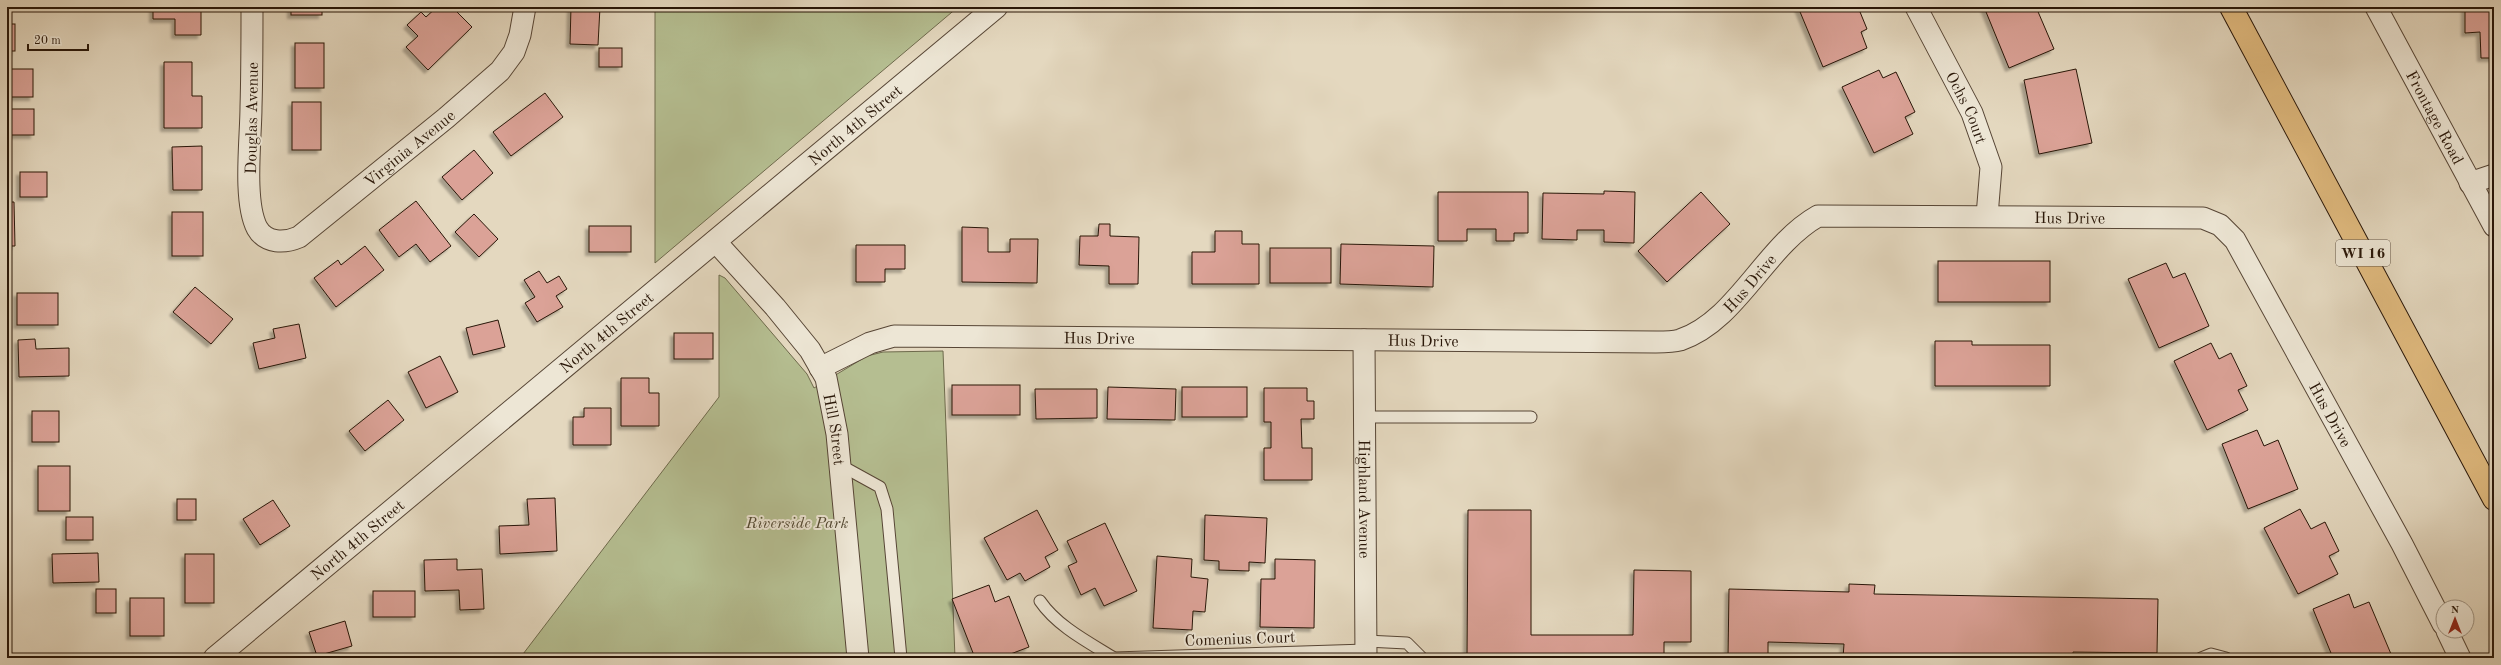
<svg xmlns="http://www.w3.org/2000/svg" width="2501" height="665" font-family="'Old Standard TT',serif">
<defs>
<filter id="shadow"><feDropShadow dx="-3.5" dy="3.5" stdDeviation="1" flood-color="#0004"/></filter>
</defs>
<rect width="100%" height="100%" fill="#e4d8bf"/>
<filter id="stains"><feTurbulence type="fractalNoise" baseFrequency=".005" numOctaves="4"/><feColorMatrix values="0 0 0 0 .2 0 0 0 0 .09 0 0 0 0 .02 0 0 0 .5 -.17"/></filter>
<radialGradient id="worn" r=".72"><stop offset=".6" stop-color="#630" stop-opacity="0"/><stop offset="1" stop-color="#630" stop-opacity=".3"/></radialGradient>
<g fill="#b5be91" stroke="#6e6a4c">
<path d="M655,7H958L655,263Z"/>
<path d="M719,275L725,278L807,374L814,388L867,356L883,352L943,351L955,658H520L719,397Z"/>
</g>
<g fill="#dba297" stroke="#281608" filter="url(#shadow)">
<path d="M153,7H201V35H175V19H153Z"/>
<rect x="291" y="7" width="31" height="8"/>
<path d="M437,7H452L472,27L428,70L406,47L418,36L407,25L421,12L426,17Z"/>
<path d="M571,7H600L598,45L570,44Z"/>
<path d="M1798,7H1858L1867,29L1861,32L1867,48L1823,67Z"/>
<path d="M1984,7H2036L2054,49L2009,68Z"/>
<path d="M2465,7H2494V58H2481L2480,32L2465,33Z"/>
<rect x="7" y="24" width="8" height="27"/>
<rect x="295" y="43" width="29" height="45"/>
<rect x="599" y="48" width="23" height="19"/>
<path d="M164,62H192V96H202V128H164Z"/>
<rect x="7" y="69" width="26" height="28"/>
<path d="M2076,69L2092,143L2039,154L2024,80Z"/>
<path d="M1879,70L1883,78L1896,72L1915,112L1905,117L1913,134L1874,153L1842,87Z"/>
<path d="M545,93L563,117L511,156L493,132Z"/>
<rect x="292" y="102" width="29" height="48"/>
<rect x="7" y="109" width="27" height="26"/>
<path d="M202,146V190H173L172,147Z"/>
<path d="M474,150L493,173L462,200L442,177Z"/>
<rect x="20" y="172" width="27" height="25"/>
<path d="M1604,191L1635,192L1634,243L1604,242V230H1577V240L1542,239L1543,193L1604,194Z"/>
<path d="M1438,192H1528V233H1514V241H1496V229H1467V241H1438Z"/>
<path d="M1701,192L1730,224L1667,282L1638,251Z"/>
<path d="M416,201L451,246L430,262L416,244L399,257L379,230Z"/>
<path d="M7,202H14L15,246H7Z"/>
<rect x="172" y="212" width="31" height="44"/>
<path d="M474,214L498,239L479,257L455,232Z"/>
<path d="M1099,224H1110V236L1139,237L1138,284H1109V266L1079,265L1080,236H1098Z"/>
<rect x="589" y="226" width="42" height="26"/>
<path d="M962,227L988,228V252H1010V239H1038L1037,283L962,282Z"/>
<path d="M1215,231H1242V244H1259V284H1192V252H1215Z"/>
<path d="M1341,244L1434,246L1433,287L1340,284Z"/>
<path d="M856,245H905V269H885V282H856Z"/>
<path d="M365,246L384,270L336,307L314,278L338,260L341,265Z"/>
<rect x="1270" y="248" width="61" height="35"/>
<rect x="1938" y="261" width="112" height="41"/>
<path d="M2166,263L2173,278L2185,273L2209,326L2159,348L2128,279Z"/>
<path d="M539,271L547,283L559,276L567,289L556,296L563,307L537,322L525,303L535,297L524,280Z"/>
<path d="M195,287L233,319L211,344L173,312Z"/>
<rect x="17" y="293" width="41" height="32"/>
<path d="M498,320L505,347L473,355L466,328Z"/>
<path d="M299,324L306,358L259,369L253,343L275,338L273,329Z"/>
<rect x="674" y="333" width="39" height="26"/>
<path d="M35,339L36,349L69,348V376L19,377L18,340Z"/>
<path d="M1935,341H1972V345H2050V386H1935Z"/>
<path d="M2211,343L2219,359L2231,353L2247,386L2238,390L2248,410L2207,430L2174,361Z"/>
<path d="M440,356L458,392L426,408L408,372Z"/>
<path d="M621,378H649V393H659V426H621Z"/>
<rect x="952" y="385" width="68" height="30"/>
<path d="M1108,387L1176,389L1175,420L1107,419Z"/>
<rect x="1182" y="387" width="65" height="30"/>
<path d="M1264,388H1307V401H1314V419H1301L1302,448H1312V480H1264V448H1271V422H1264Z"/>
<path d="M1035,389H1097V418L1036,419Z"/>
<path d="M388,400L404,420L365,451L349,431Z"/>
<path d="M584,408H611V445H573V417H584Z"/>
<rect x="32" y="411" width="27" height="31"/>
<path d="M2257,430L2264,446L2278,440L2298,489L2248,509L2222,444Z"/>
<rect x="38" y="466" width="32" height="45"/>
<path d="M555,498L557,551L500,554L499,526L529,525L527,499Z"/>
<rect x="177" y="499" width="19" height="21"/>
<path d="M273,500L290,526L260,545L243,519Z"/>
<path d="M2300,509L2311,529L2325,522L2339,551L2329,556L2338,574L2298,594L2264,528Z"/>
<path d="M1037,510L1058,550L1045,557L1050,567L1025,581L1020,573L1007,580L984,538Z"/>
<path d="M1468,510H1531V635H1633L1634,570L1691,571V642H1664V658H1467Z"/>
<path d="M1205,515L1267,518L1265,563L1249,562V571L1219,570V561L1204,560Z"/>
<rect x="66" y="517" width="27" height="23"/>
<path d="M1105,523L1137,591L1104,606L1095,588L1081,595L1068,566L1077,562L1067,541Z"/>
<path d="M98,553L99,582L53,583L52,554Z"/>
<rect x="185" y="554" width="29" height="49"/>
<path d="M1157,556L1192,559L1191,577L1208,579L1205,612L1193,611L1192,630L1153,628Z"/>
<path d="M457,559V570L482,569L484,609L460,610L459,590L425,591L424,560Z"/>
<path d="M1275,559L1315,560L1314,628L1260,627L1261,579H1275Z"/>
<path d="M1849,584L1875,585L1874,594L2158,599L2157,653L2073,652V658H1843L1844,644L1768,642V658H1728L1729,589L1849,592Z"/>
<path d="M989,585L995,602L1009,596L1029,647L1000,658H975L952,599Z"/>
<rect x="96" y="589" width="20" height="24"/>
<rect x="373" y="591" width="42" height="26"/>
<path d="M2349,594L2354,608L2369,602L2391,654L2382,658H2333L2313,609Z"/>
<rect x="130" y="598" width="34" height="38"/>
<path d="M345,621L352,646L317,656L309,632Z"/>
</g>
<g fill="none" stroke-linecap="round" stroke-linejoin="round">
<defs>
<g id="service">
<path d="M1364,417H1531"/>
<path d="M840,465L880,487L887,509L901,658"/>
<path d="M1040,601C1057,626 1088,642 1114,658"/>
<path d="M1366,641L1407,643L1422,658"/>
<path d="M1114,658L1366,650"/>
<path d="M2201,658L2211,654L2226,658"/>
</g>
<g id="minor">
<path id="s1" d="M252,7C252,40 252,74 251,107C251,138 243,201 257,228C266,244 285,243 299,237L446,118L500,71L514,52L520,35L525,7"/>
<path id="s2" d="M1916,7L1972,113L1991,167L1987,216"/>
<path id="s3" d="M2376,7L2494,226"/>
<path d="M2470,183L2494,175"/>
<path id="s4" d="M715,241L775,307L810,350L826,378L837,434L858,658"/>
<path id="s5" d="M1364,340L1366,658"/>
<path id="s6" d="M820,368L870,343L894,336L1656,342C1664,342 1673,342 1680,340C1737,321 1765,246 1818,216L2203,218L2220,225L2235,240L2402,544L2443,624"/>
<path d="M2447,631L2460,658"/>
</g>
<g id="tertiary">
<path id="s7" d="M215,658L996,7"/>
</g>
<path id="trunk" d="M2231,7L2494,499"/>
</defs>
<use href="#service" stroke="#574636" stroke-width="13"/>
<use href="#minor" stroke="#574636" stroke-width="23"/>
<use href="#tertiary" stroke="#574636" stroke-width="24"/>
<use href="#trunk" stroke="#281608" stroke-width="24"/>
<use href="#service" stroke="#ede6d5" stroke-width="11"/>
<use href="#minor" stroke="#ede6d5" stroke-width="21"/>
<use href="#tertiary" stroke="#ede6d5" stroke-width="22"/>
<use href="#trunk" stroke="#e2bc80" stroke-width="22"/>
</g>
<g text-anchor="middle" stroke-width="4" stroke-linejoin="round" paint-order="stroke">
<rect fill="#ede6d5" stroke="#635446" stroke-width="1" x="2336" y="240" width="54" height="26" rx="3"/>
<g font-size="15" font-weight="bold" fill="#281608">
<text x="2363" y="258">WI 16</text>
</g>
<g font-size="16" fill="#281608" stroke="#ede6d5">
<text dy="6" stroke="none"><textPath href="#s2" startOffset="113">Ochs Court</textPath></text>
<text dy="6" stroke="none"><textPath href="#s3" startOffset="125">Frontage Road</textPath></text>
<text transform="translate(251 118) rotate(-89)" y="6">Douglas Avenue</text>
<text dy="6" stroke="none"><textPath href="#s7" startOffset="833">North 4th Street</textPath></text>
<text dy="6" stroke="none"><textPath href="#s1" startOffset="411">Virginia Avenue</textPath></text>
<text dy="6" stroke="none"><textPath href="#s6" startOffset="1306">Hus Drive</textPath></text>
<text dy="6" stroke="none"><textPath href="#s6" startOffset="958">Hus Drive</textPath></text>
<text dy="6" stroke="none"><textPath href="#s7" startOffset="509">North 4th Street</textPath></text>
<text dy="6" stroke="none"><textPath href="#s6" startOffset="286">Hus Drive</textPath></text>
<text dy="6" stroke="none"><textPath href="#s6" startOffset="610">Hus Drive</textPath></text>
<text dy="6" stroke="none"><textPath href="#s6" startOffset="1678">Hus Drive</textPath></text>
<text dy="6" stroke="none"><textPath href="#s4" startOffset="229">Hill Street</textPath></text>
<text dy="6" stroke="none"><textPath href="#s5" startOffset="159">Highland Avenue</textPath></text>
<text dy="6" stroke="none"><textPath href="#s7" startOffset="185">North 4th Street</textPath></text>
<text transform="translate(1240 638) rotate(-2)" y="6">Comenius Court</text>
</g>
<g font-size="16" font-style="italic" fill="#524831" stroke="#ede6d5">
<text x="797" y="528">Riverside Park</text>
</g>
</g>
<rect width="2501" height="665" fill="none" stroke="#e4d8bf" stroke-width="24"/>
<rect x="8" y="8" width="2485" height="649" fill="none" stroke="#281608" stroke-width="2"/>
<rect x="12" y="12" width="2477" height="641" fill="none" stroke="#281608"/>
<g transform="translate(2455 619)"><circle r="19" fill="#ede6d5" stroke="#9e9383"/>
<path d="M0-3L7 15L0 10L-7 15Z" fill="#8f2418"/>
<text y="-6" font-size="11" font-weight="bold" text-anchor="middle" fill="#281608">N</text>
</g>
<path d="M28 44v6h60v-6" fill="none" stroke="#281608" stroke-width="2"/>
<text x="34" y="44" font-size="12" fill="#281608" stroke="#ede6d5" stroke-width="3" paint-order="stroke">20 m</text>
<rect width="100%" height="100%" filter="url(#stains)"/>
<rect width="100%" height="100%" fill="url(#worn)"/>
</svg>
